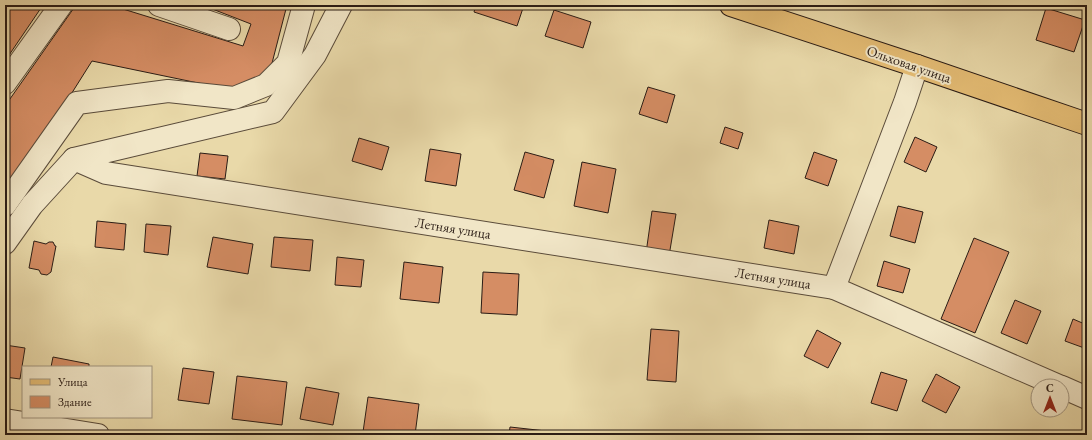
<svg xmlns="http://www.w3.org/2000/svg" width="1092" height="440" font-family="'EB Garamond',serif">
<rect width="100%" height="100%" fill="#e9d9a9"/>
<filter id="stains"><feTurbulence type="fractalNoise" baseFrequency=".005" numOctaves="4"/><feColorMatrix values="0 0 0 0 .2 0 0 0 0 .09 0 0 0 0 .02 0 0 0 .5 -.17"/></filter>
<radialGradient id="worn" r=".72"><stop offset=".6" stop-color="#630" stop-opacity="0"/><stop offset="1" stop-color="#630" stop-opacity=".3"/></radialGradient>
<g fill="#d58d64" stroke="#2a1c15">
<path d="M5,5H43L5,61Z"/>
<path d="M76,5H110L243,46L251,24L202,5H287L270,71L232,90L92,61L5,199V106Z"/>
<path d="M476,5H524L517,26L474,12Z"/>
<path d="M1046,8L1085,20L1074,52L1036,40Z"/>
<path d="M554,10L591,22L583,48L545,36Z"/>
<path d="M648,87L675,95L667,123L639,114Z"/>
<path d="M725,127L743,133L738,149L720,143Z"/>
<path d="M915,137L937,147L926,172L904,162Z"/>
<path d="M359,138L389,147L382,170L352,161Z"/>
<path d="M430,149L461,154L456,186L425,181Z"/>
<path d="M525,152L554,160L544,198L514,190Z"/>
<path d="M814,152L837,160L828,186L805,178Z"/>
<path d="M200,153L228,156L225,179L197,176Z"/>
<path d="M582,162L616,169L608,213L574,206Z"/>
<path d="M898,206L923,212L915,243L890,236Z"/>
<path d="M652,211L676,214L669,256L646,253Z"/>
<path d="M769,220L799,226L794,254L764,248Z"/>
<path d="M97,221L126,224L124,250L95,247Z"/>
<path d="M146,224L171,226L168,255L144,252Z"/>
<path d="M213,237L253,244L248,274L207,267Z"/>
<path d="M274,237L313,240L310,271L271,267Z"/>
<path d="M974,238L1009,252L975,333L941,319Z"/>
<path d="M34,241L46,244L49,242H53L55,246H56L51,272L47,275L41,274L39,270L29,268Z"/>
<path d="M337,257L364,260L361,287L335,285Z"/>
<path d="M884,261L910,269L903,293L877,286Z"/>
<path d="M404,262L443,267L439,303L400,299Z"/>
<path d="M483,272L519,274L517,315L481,313Z"/>
<path d="M1015,300L1041,311L1027,344L1001,333Z"/>
<path d="M1073,319L1087,325V349L1065,341Z"/>
<path d="M651,329L679,331L676,382L647,380Z"/>
<path d="M817,330L841,343L828,368L804,356Z"/>
<path d="M5,345L25,348L20,379L5,377Z"/>
<path d="M53,357L89,364V367H51Z"/>
<path d="M183,368L214,372L209,404L178,400Z"/>
<path d="M881,372L907,380L897,411L871,403Z"/>
<path d="M936,374L960,387L946,413L922,401Z"/>
<path d="M237,376L287,382L282,425L232,419Z"/>
<path d="M306,387L339,393L333,425L300,419Z"/>
<path d="M368,397L419,404L415,435H382L363,432Z"/>
<path d="M510,427L546,431V435H509Z"/>
</g>
<g fill="none" stroke-linecap="round" stroke-linejoin="round">
<defs>
<g id="minor">
<path d="M159,5L229,29"/>
<path d="M5,83L61,5"/>
<path d="M74,159L106,173L834,288L905,102L917,66"/>
<path d="M5,205L77,103L168,91L234,98L266,85L288,63L304,5"/>
<path d="M5,243L32,205L74,159L273,112L315,55L341,5"/>
<path d="M834,288L1059,386"/>
<path d="M1062,387L1087,398"/>
<path d="M5,420L98,435"/>
</g>
<path id="major" d="M731,5L917,66L1087,124"/>
</defs>
<use href="#minor" stroke="#5a4b3a" stroke-width="24"/>
<use href="#major" stroke="#2a1c15" stroke-width="24"/>
<use href="#minor" stroke="#f1e6c7" stroke-width="22"/>
<use href="#major" stroke="#e4bc74" stroke-width="22"/>
</g>
<g text-anchor="middle" stroke-width="4" stroke-linejoin="round" paint-order="stroke">
<g font-size="14" fill="#2a1c15" stroke="#f1e6c7">
<text transform="translate(909 64) rotate(19)" y="5">Ольховая улица</text>
<text transform="translate(453 228) rotate(9)" y="5">Летняя улица</text>
<text transform="translate(773 278) rotate(9)" y="5">Летняя улица</text>
</g>
</g>
<rect width="1092" height="440" fill="none" stroke="#e9d9a9" stroke-width="20"/>
<rect x="6" y="6" width="1080" height="428" fill="none" stroke="#2a1c15" stroke-width="2"/>
<rect x="10" y="10" width="1072" height="420" fill="none" stroke="#2a1c15"/>
<rect x="22" y="366" width="130" height="52" fill="#f1e6c7" stroke="#a19580"/>
<rect x="30" y="379" width="20" height="6" fill="#e4bc74" stroke="#a19580"/>
<text x="58" y="386" font-size="12" fill="#2a1c15">Улица</text>
<rect x="30" y="396" width="20" height="12" fill="#d58d64" stroke="#a19580"/>
<text x="58" y="406" font-size="12" fill="#2a1c15">Здание</text>
<g transform="translate(1050 398)"><circle r="19" fill="#f1e6c7" stroke="#a19580"/>
<path d="M0-3L7 15L0 10L-7 15Z" fill="#8f2418"/>
<text y="-6" font-size="11" font-weight="bold" text-anchor="middle" fill="#2a1c15">С</text>
</g>
<rect width="100%" height="100%" filter="url(#stains)"/>
<rect width="100%" height="100%" fill="url(#worn)"/>
</svg>
